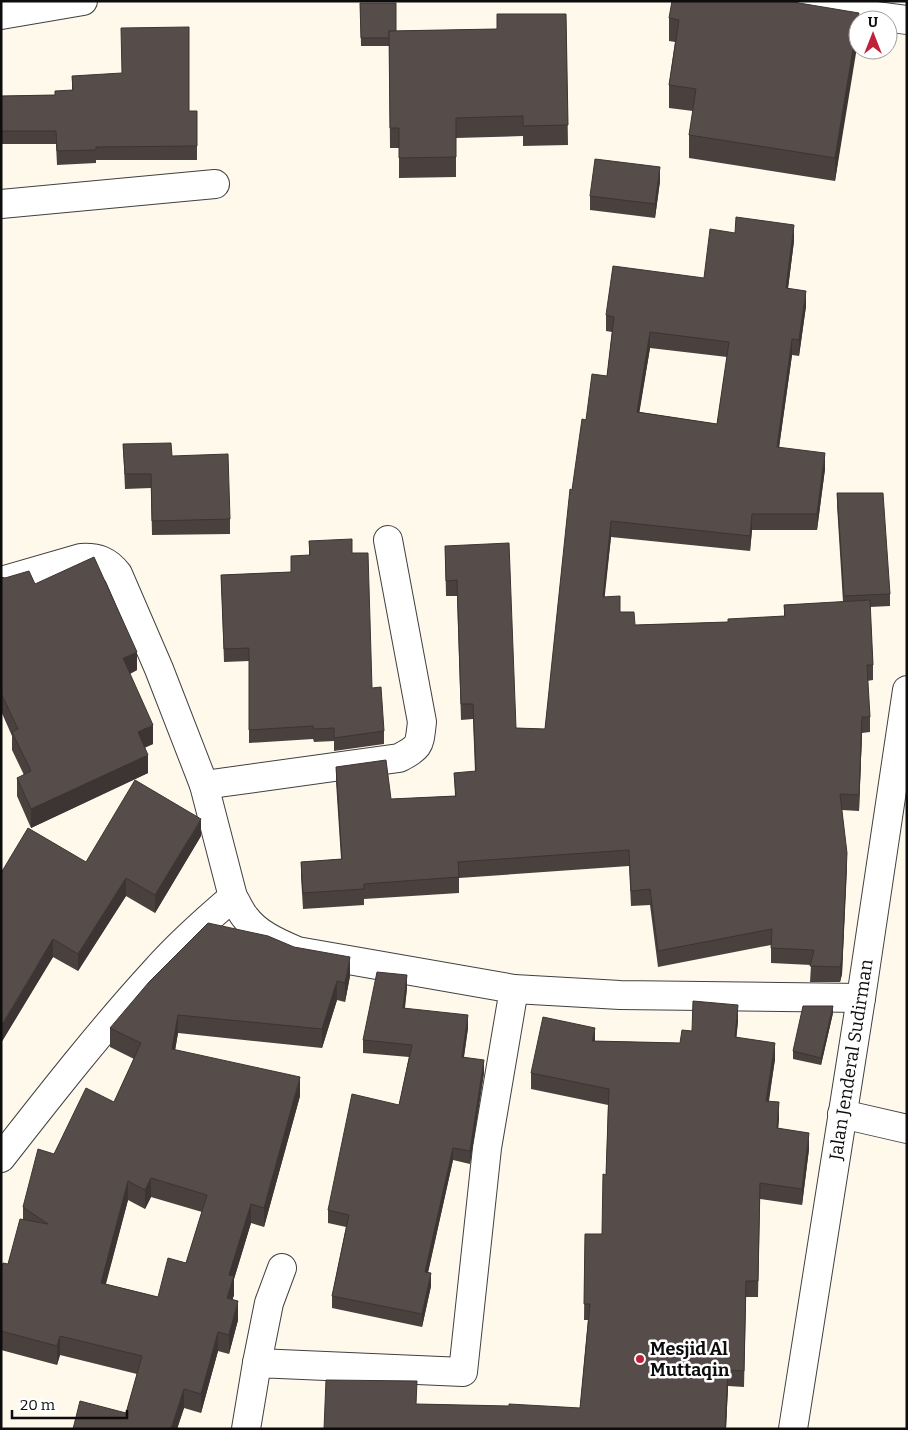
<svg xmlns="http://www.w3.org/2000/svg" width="908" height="1430" font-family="Bitter,serif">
<rect width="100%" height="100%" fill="#fff9ec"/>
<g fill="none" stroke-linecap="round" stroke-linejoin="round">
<defs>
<g id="minor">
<path d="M762,1L907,20"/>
<path d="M1,15L83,1"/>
<path d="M1,204L215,184"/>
<path d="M1,581L81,558C98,557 108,561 118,574L159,669L204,785L233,897"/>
<path d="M204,785L399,758C421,746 419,746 422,722L388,540"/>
<path d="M842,1114L907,1129"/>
<path d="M1,1158C51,1094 101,1030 156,970C179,944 206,920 233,897C237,903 240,911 245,917C257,934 279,943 297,951L514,989L620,995L861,998"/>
<path d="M257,1363L269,1303L282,1268"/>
<path d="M246,1429L257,1363L463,1372L487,1148L514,989"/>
</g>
<g id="tertiary">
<path id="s1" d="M793,1429L861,998L907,690"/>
</g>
</defs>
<use href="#minor" stroke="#404040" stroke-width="30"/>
<use href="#tertiary" stroke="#404040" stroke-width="30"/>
<use href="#minor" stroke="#fff" stroke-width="28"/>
<use href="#tertiary" stroke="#fff" stroke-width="28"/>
</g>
<g fill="#4a413f" fill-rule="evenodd">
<path d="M360,3L396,31L497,29L566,14L568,145L523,146V136L456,138V177L399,178V148H390L389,46H361Z"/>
<path d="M669,18L859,20L835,181L689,158V135L693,111L669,108V85L675,42L669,41Z"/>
<path d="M72,76L189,111H197V160H96V163L57,165L56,144H1V96L55,95L72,90Z"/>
<path d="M660,181L655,218L590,210V196Z"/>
<path d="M794,241L788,288L806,306L799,356L792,355L779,447L825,469L817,530H752L750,551L611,537L604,597L635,625L728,622L784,616V605L843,602L837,505V493L890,594V606L870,607L873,665V680L867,681L870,717V732L862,733L859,811L842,810L847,869L842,974L840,982H810L811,965L771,963V945L658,967L650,905L631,906L629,866L459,878V893L364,899V905L303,909L301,877V862L341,859L336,782V767L391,799L455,796L454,773L475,772L473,719L461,720L457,596H446L445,546L516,728L545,729L572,490L586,420L607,376L612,332L606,331V315L704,278ZM650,348L727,357L717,424L639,412Z"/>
<path d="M123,444L172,456L230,519V534L152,535L151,488L125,489Z"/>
<path d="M309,541L352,553L372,688L384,731V744L334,751V741L314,742L313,739L249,743V661L224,662L221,575L291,572L309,555Z"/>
<path d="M1,577L35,584L137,670L130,674L153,744L145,747L148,773L31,828L17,796V778L24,775L12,750V736L1,711Z"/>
<path d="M201,836L155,913L126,896L78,971L53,957L1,1043L86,862Z"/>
<path d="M350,976L345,1002L337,1000L322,1048L178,1033L175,1050L300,1096L264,1227L251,1223L234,1279V1295L232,1300L238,1320L229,1354L218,1351L201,1413L184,1408L177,1429H73L126,1413L137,1374L60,1355L57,1365L1,1350V1268L8,1264L23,1219V1207L54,1154L114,1102L134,1059L110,1047V1028ZM151,1197L202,1212L186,1263L158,1297L106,1284L128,1200L145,1209Z"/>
<path d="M407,988L405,1008L468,1028L464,1057L484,1073L470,1164L453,1160L428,1273L431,1286L422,1327L332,1308V1296L346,1227L328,1223V1210L399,1105L409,1057L363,1053V1040Z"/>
<path d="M833,1013L821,1065L793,1059V1051Z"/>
<path d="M738,1021L736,1037L775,1059L769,1101L779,1118L778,1128L809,1149L802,1205L760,1199L758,1297H746L744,1387L728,1386L726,1429L417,1404L580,1408L588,1320H584L585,1234H602L606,1175L608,1105L531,1089V1073L595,1041L680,1043L692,1031Z"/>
</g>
<g fill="#3c3533">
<path d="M859,13L858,41L835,181V158Z"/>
<path d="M660,167V181L655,218V204Z"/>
<path d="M794,225V241L786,304V288Z"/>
<path d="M806,291V306L799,356V340Z"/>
<path d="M650,332V348L637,427V412Z"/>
<path d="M792,339V355L777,462V447Z"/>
<path d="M825,453V469L817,530V514Z"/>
<path d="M752,514V530L750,551V536Z"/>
<path d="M611,521V537L603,613V597Z"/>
<path d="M137,652V670L123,677V658Z"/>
<path d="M862,717V733L859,811V795Z"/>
<path d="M153,725V744L138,751V732Z"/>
<path d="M148,755V773L31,828V809Z"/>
<path d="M201,819V836L155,913V895Z"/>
<path d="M847,853L842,974L840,982V967Z"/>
<path d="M126,878V896L78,971V954Z"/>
<path d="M53,939V957L1,1043V1026Z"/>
<path d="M350,957V976L345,1002V983Z"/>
<path d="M407,975V988L403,1020V1008Z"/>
<path d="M337,981V1000L322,1048V1029Z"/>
<path d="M738,1005V1021L735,1053V1037Z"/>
<path d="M833,1006V1013L821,1065V1058Z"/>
<path d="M178,1015V1033L172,1068V1049Z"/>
<path d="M468,1015V1028L462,1069V1057Z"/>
<path d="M595,1028V1044L592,1041Z"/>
<path d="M775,1043V1059L766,1117V1101Z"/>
<path d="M484,1060V1073L470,1164V1151Z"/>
<path d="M300,1077V1096L264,1227V1208Z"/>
<path d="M779,1102V1118L777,1144V1128Z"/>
<path d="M809,1133V1149L802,1205V1189Z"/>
<path d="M453,1148V1160L425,1285V1272Z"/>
<path d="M151,1178V1197L145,1209V1190Z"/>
<path d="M128,1181V1200L101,1301V1283Z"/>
<path d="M251,1204V1223L234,1279V1295L227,1317V1298L229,1275Z"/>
<path d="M431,1273V1286L422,1327V1314Z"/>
<path d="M238,1301V1320L229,1354V1335Z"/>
<path d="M218,1332V1351L201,1413V1394Z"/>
<path d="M60,1336V1355L57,1365V1346Z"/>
<path d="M728,1370V1386L726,1429H725Z"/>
<path d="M184,1389V1408L177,1429H171Z"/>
</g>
<g fill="#564c49" stroke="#3c3533" fill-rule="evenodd">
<path d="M672,1H787L859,13L835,158L689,135L696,89L669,85L679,20L669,18Z"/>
<path d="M360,3H396V31H389V38H361Z"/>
<path d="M497,14H566L568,125L523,126V116L456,118V157L399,158V128H390L389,31L497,29Z"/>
<path d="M189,27V111H197V146L96,147V150L57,151L56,131H1V96L55,95V91L73,90L72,76L122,73L121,28Z"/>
<path d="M595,159L660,167L655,204L590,196Z"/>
<path d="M736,217L794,225L786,288L806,291L799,340L792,339L777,447L825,453L817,514H752L750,536L611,521L603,597L620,596V612H634L635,625L728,622V619L785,616L784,605L870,600L873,665H867L870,717H862L859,795L840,794L847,853L842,959L840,967L810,966L814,950L771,948L772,929L658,951L650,889L631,891L629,850L458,862L459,877L364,884V889L303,893L301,862L342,859L336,767L386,760L391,799L456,796L454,773L476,771L473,704H461L457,580L446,581L445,546L509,543L516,728L545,729L570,489L572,490L582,419L586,420L592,374L607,376L614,317L606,315L613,266L704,278L710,229L735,233ZM650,332L729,342L717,424L637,412Z"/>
<path d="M171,443L172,456L228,454L230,519L152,521L151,474H125L123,444Z"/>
<path d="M837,493H883L890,594L844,596Z"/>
<path d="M352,539V553H368L372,688L381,687L384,731L334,738V728L314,729L313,726L249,730V648L224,649L221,575L291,572V556L310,555L309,541Z"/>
<path d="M94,557L137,652L123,658L153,725L138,732L148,755L31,809L17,778L31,771L12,732L18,729L1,693V577L5,578L29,571L35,584Z"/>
<path d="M135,780L201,819L155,895L126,878L78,954L53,939L1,1026V873L28,828L86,862Z"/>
<path d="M208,923L268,936L294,947L350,957L345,983L337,981L322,1029L178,1015L172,1049L300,1077L264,1208L251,1204L229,1275L234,1276L227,1298L238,1301L229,1335L218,1332L201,1394L184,1389L171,1429H73L80,1401L126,1413L142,1356L60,1336L57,1346L1,1331V1268L3,1263L8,1264L20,1219L48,1224L23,1207L38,1149L54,1154L86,1088L114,1102L141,1043L110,1028L149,982ZM151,1178L207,1195L186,1263L168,1258L158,1297L101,1283L128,1181L145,1190Z"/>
<path d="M377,972L407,975L403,1008L468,1015L462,1057L484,1060L470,1151L453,1148L425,1272L431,1273L422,1314L332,1296L349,1215L328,1210L352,1094L399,1105L412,1045L363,1040Z"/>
<path d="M693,1001L738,1005L735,1037L775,1043L766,1101L779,1102L777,1128L809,1133L802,1189L760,1183L758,1281H746L744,1371L728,1370L725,1429H324L326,1380L417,1381L416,1404L509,1406V1404L580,1408L590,1304H584L585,1234H602L603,1174L606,1175L609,1089L531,1073L543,1017L595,1028L592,1041L680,1043L682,1030L692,1031Z"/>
<path d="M803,1006H833L821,1058L793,1051Z"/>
</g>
<circle fill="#c1203a" stroke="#fff" stroke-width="2" cx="640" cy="1359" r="5"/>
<g text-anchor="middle" stroke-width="5" stroke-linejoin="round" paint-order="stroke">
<g font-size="18" fill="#0d0d0d" stroke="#fff">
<text dy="6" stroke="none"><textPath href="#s1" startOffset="374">Jalan Jenderal Sudirman</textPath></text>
</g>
<g font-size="18" font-weight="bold" fill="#0d0d0d" stroke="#fff" text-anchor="start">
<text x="650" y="1355">Mesjid Al<tspan x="650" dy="21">Muttaqin</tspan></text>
</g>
</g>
<rect width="908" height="1430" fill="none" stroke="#0d0d0d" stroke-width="5"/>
<g transform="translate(873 35)"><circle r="24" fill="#ffffff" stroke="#9e9e9e"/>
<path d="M0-4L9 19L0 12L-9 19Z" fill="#c1203a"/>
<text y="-8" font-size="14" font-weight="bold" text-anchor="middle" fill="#0d0d0d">U</text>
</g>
<path d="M12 1410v8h115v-8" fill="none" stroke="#0d0d0d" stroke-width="2.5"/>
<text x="20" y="1410" font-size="15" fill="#0d0d0d" stroke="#ffffff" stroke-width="4" paint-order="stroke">20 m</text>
</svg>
